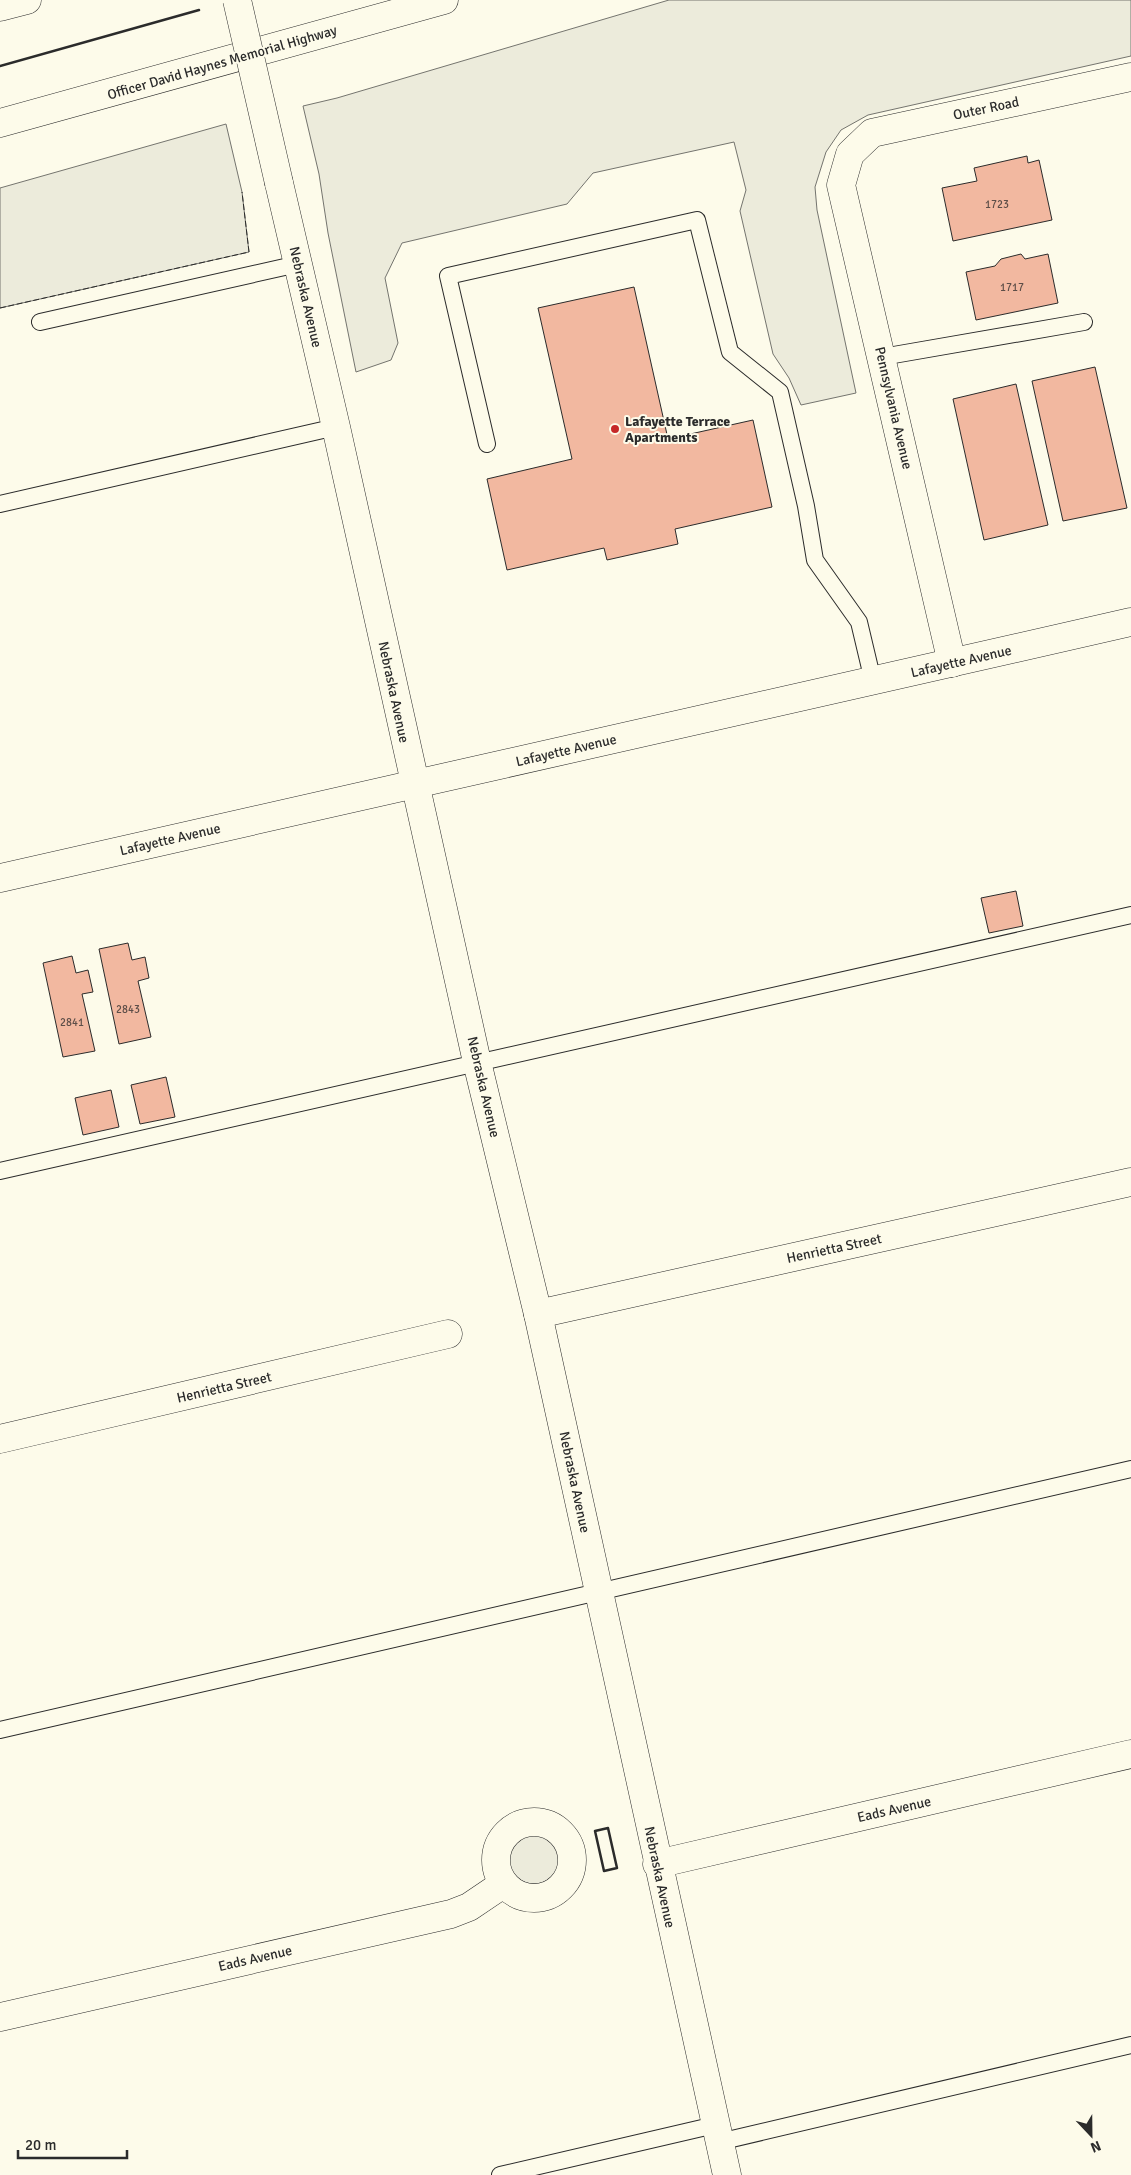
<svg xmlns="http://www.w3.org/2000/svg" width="1131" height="2175" font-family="Signika,sans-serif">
<rect width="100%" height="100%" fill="#fdfbea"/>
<g fill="#ecebdb" stroke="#74746e">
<path d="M669,0H1131V56L868,115L841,130L826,152L815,187L817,210L856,393L801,405L789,378L773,354L740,211L746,190L734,142L593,173L567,204L402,243L385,278L398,343L391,360L356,372L328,233L319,174L303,106L337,98Z"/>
<path d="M226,124L242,192L249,252L0,308V188Z"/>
<circle cx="534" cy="1859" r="25"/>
</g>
<g fill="#f2b8a0" stroke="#2b2b2b">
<path d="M1027,156L1028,163L1039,160L1052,220L953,241L942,188L977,181L974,168Z"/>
<path d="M1021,254L1025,259L1048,254L1058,303L976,320L966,272L995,266L1001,259Z"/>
<path d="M634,287L668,439L753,420L772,507L675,529L678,544L607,560L604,548L507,570L487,479L572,459L538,308Z"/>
<path d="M1095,367L1127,508L1063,521L1032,381Z"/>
<path d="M1016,384L1048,525L984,540L953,399Z"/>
<path d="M1016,891L1023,926L989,933L981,898Z"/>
<path d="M128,943L132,960L145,957L149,978L138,981L151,1037L119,1044L99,949Z"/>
<path d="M72,956L76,973L88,970L93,992L82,994L95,1051L63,1057L43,963Z"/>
<path d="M166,1077L175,1117L140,1124L131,1085Z"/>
<path d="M111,1090L119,1127L83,1135L75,1098Z"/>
</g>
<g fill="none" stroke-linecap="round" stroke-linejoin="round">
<defs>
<g id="service">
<path d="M40,322L298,264"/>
<path d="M882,357L1084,322"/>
<path d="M487,444L448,276L697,220L730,352L780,392L806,506L815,560L859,622L873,681"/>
<path d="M0,504L336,427"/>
<path d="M0,1171L1131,915"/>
<path d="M0,1730L1131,1469"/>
<path d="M719,2142L1131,2045"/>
<path d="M500,2175L715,2125"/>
</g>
<g id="minor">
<path d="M279,183L336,427L477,1062L538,1314L727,2175"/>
<path d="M952,663L841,185L850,154L872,133L1131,77"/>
<path d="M0,878L1131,622"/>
<path d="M538,1314L1131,1182"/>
<path d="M0,1439L448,1334"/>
<circle cx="534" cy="1860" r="38"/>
<path d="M657,1864L1131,1754"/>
<path d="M0,2017L451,1914L469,1907L503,1884"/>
</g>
<g id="motorway">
<path d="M0,7L27,0"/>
<path d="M0,123L444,0"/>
</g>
</defs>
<use href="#service" stroke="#2b2b2b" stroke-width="18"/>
<use href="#minor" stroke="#2b2b2b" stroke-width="29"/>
<use href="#motorway" stroke="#2b2b2b" stroke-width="29"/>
<use href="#service" stroke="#fdfbea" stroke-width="16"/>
<use href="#minor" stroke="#fdfbea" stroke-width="28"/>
<use href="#motorway" stroke="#fdfbea" stroke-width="28"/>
<defs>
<path id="minor-bridge" d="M237,0L279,183"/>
</defs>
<use href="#minor-bridge" stroke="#2b2b2b" stroke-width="29" stroke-linecap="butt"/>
<use href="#minor-bridge" stroke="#fdfbea" stroke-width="28"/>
<path stroke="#2b2b2b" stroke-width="1" stroke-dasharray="6 2.5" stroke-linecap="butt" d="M0,308L249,252L242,192"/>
<g stroke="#2b2b2b" stroke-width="2.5">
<path d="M0,66L199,10"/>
<path d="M608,1828L617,1868L604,1871L595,1831Z"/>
</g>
</g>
<circle fill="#c62828" stroke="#fdfbea" stroke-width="2" cx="615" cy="429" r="5"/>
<g text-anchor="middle" stroke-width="4" stroke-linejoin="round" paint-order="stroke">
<g font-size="11" fill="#5d4e48">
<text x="997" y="208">1723</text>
<text x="1012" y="291">1717</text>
<text x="128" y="1013">2843</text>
<text x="72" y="1026">2841</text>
</g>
<g font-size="14" fill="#2b2b2b" stroke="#fdfbea">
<text transform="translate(222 62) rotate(-16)" y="5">Officer David Haynes Memorial Highway</text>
<text transform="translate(986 108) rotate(-12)" y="5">Outer Road</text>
<text transform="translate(306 297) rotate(77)" y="5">Nebraska Avenue</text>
<text transform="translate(894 408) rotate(77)" y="5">Pennsylvania Avenue</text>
<text transform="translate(961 661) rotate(-13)" y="5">Lafayette Avenue</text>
<text transform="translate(394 692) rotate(78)" y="5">Nebraska Avenue</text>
<text transform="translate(566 750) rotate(-13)" y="5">Lafayette Avenue</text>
<text transform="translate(170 839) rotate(-13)" y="5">Lafayette Avenue</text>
<text transform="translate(484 1087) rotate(77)" y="5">Nebraska Avenue</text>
<text transform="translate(834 1248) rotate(-12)" y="5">Henrietta Street</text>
<text transform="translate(224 1387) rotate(-13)" y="5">Henrietta Street</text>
<text transform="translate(575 1482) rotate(78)" y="5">Nebraska Avenue</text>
<text transform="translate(894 1809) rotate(-13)" y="5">Eads Avenue</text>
<text transform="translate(660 1877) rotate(78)" y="5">Nebraska Avenue</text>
<text transform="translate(255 1958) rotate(-13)" y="5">Eads Avenue</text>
</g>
<g font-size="14" font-weight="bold" fill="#2b2b2b" stroke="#fdfbea" text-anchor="start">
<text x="625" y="426">Lafayette Terrace<tspan x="625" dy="16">Apartments</tspan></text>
</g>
</g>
<g transform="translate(1091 2135) rotate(158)" stroke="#fdfbea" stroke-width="4" paint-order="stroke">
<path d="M0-4L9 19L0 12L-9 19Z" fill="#2b2b2b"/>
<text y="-8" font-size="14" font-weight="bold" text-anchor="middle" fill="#2b2b2b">N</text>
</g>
<path d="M18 2150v8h109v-8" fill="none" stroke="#2b2b2b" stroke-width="2.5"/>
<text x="25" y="2150" font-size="15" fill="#2b2b2b" stroke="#fdfbea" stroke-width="4" paint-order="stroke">20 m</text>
</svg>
